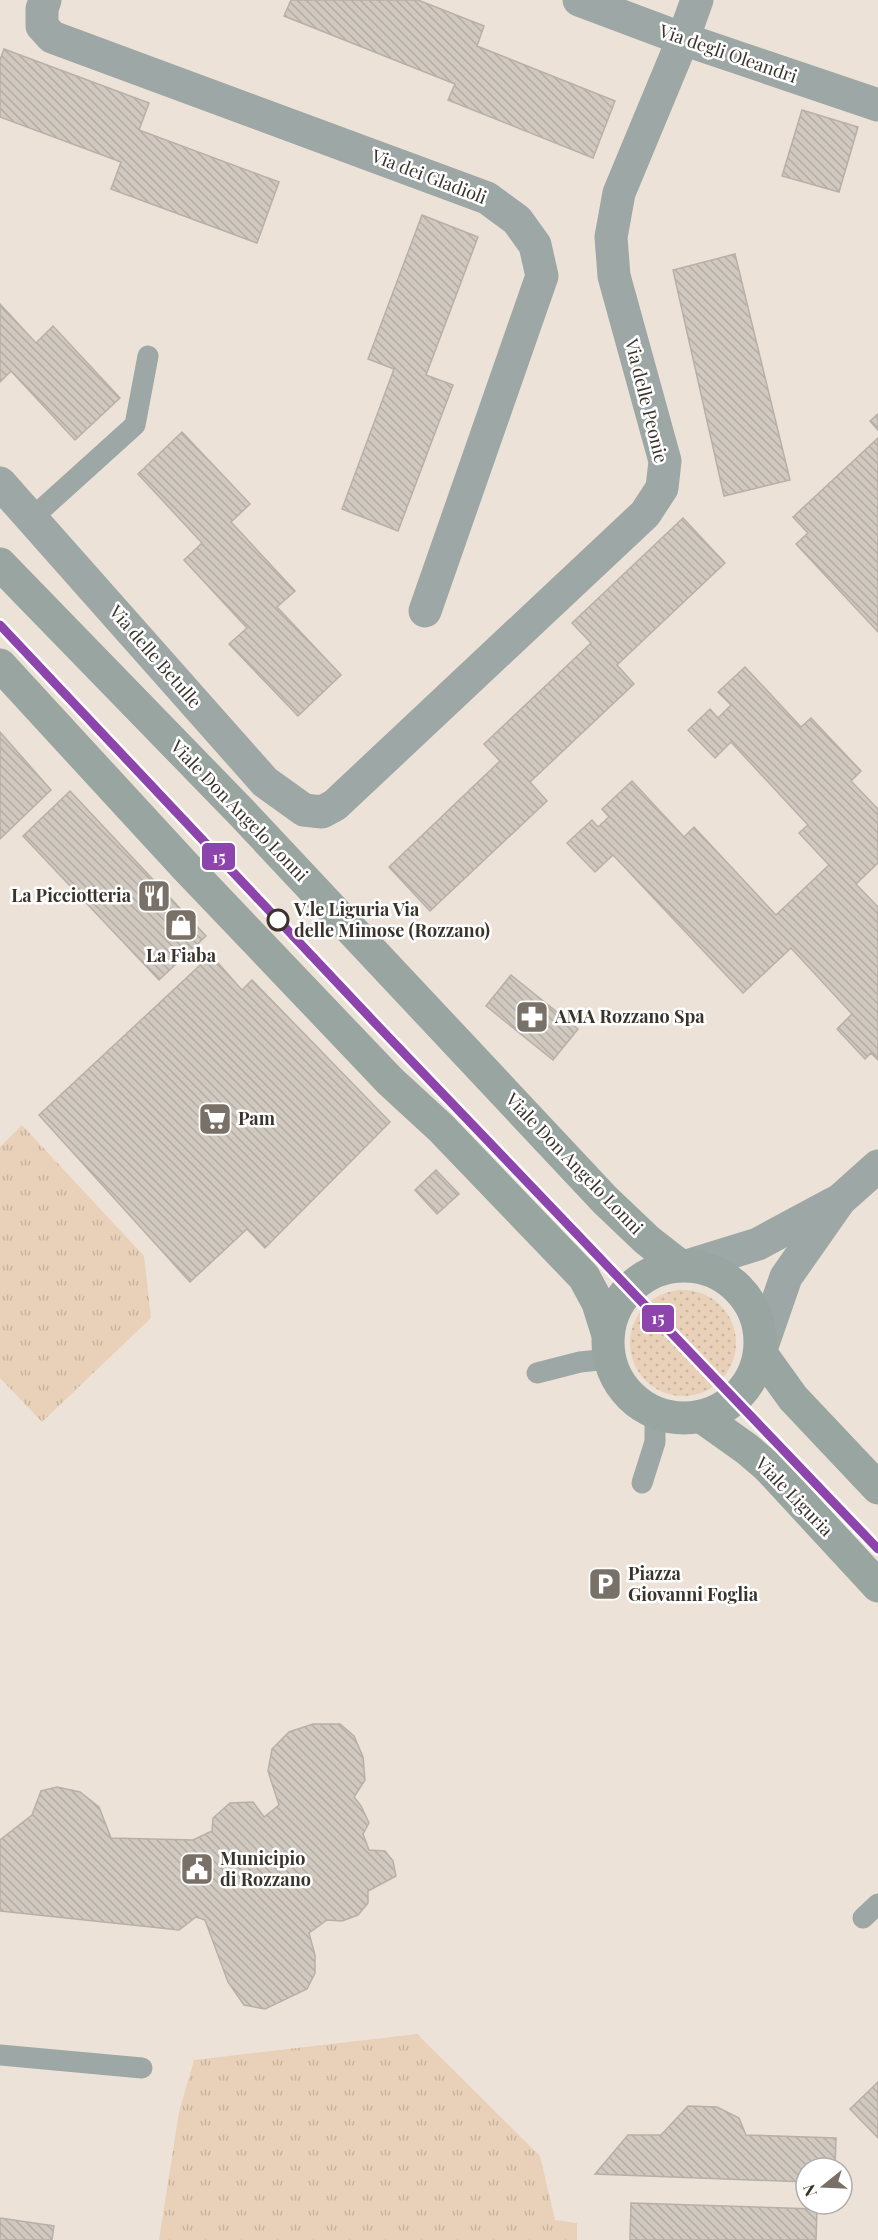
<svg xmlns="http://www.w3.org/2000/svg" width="878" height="2240" font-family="'Playfair Display',serif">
<defs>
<pattern id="grass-dots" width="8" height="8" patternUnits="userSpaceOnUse" patternTransform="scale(1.5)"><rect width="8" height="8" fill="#e9d0b8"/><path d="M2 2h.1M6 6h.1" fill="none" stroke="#c9b39e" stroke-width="1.8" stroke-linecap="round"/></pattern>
<pattern id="park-tufts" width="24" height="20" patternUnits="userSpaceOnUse" patternTransform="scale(1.5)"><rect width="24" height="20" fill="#e9d0b8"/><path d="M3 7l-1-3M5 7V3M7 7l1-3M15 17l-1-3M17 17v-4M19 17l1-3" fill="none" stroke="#c9b39e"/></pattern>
<pattern id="building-back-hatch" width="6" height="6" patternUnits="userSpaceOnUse" patternTransform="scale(1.5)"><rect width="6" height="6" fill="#d1c9c0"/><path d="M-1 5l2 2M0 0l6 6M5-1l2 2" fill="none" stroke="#b4ada5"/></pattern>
</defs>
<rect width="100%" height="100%" fill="#ede2d7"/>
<circle fill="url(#grass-dots)" cx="683" cy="1343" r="53"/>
<g fill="url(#park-tufts)">
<path d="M22,1125L144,1256L151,1318L42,1422L0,1378V1147Z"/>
<path d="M417,2034L540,2156L555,2220L577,2223V2240H159L179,2112L194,2060Z"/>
</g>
<g fill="url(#building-back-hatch)" stroke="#b8b0a8" stroke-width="1.5">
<path d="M291,0H418L484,26L477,46L615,101L593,158L448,100L455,84L284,16Z"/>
<path d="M4,49L149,103L139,130L279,182L257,243L111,189L121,162L0,117V60Z"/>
<path d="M802,110L858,127L839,192L782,176Z"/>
<path d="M422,215L478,237L426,375L453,385L398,531L342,509L394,369L368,359Z"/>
<path d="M735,254L790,480L724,496L673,270Z"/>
<path d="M0,304L36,343L53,326L120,398L75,440L11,371L0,382Z"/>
<path d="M878,414V430L870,421Z"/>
<path d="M182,432L250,504L231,522L295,591L277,607L341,675L298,716L229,644L247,628L184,560L202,543L138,474Z"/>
<path d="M878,438V632L796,544L808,533L793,517Z"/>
<path d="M683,518L725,563L617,665L634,684L530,782L547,801L430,911L389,867L500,761L484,744L591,643L572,623Z"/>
<path d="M745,667L801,727L811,718L861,771L851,781L878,809V863L856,884L878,907V1060L871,1053L865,1059L837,1029L852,1014L791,948L743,993L613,855L595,872L567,843L592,820L598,827L609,817L602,809L632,781L684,837L694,827L776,915L829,865L799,833L808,825L731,742L715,758L688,730L710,709L718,718L731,705L718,692Z"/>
<path d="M0,732L51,790L0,839Z"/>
<path d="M70,791L206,936L159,980L23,836Z"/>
<path d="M211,955L242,990L252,980L390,1122L265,1248L247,1229L190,1282L39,1115Z"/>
<path d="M511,975L578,1029L553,1060L486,1006Z"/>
<path d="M436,1170L459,1194L437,1214L415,1190Z"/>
<path d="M313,1724H340L354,1736L363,1757L365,1780L354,1797L361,1806L369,1823L363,1834L369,1850L385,1851L393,1861L396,1876L368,1891V1903L358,1915L342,1921L327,1920L309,1933L315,1955V1973L307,1989L265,2009L244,2005L228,1982L205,1920L196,1917L179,1930L0,1911V1840L32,1815L41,1791L57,1787L80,1792L99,1807L111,1838L193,1840L212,1831L213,1818L230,1803L253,1802L264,1817L279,1805L268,1771L272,1749L289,1732Z"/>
<path d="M878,2082V2138L850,2109Z"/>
<path d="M688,2106L717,2107L739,2118L746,2135L836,2138L835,2168H806V2182L595,2174L628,2135H661Z"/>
<path d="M631,2203L817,2209L816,2240H630Z"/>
<path d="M0,2218L54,2226L52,2240H0Z"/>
</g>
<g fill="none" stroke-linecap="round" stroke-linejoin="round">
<g stroke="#9da7a5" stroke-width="21">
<path d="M32,518L135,425L148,356"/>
<path d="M537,1373L580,1362L609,1359"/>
<path d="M642,1483L655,1442V1413"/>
<path d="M863,1918L878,1904"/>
<path d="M0,2055L142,2068"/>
</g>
<g stroke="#9da7a5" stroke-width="33">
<path d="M45,0L42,9V26L52,37L487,198L517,220L535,245L542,276L425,611"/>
<path d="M579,0L683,39L878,105"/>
<path d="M0,483L265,782L304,810L322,812L335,805L645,514L662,488L665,461L614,276L611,237L619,193L683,39L697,0"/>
<path d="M690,1265L758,1244L836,1202"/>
<path d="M760,1352L786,1277L840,1200L878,1166"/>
</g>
<g stroke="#99a5a1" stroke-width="33">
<path d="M0,564L242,813L605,1200L647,1240L679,1265"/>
<path d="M0,665L186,867L390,1081L441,1128L584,1277L598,1303L608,1335"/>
<circle cx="684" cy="1342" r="76"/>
<path d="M760,1352L793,1398L878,1488"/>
<path d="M702,1417L747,1449L768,1467L878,1586"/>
</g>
<defs>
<path id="tram-1" d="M0,625L377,1025L878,1549"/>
</defs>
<use href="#tram-1" stroke="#fff" stroke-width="14"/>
<use href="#tram-1" stroke="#8e44ad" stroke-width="9"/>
</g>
<defs>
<symbol id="restaurant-square" viewBox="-11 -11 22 22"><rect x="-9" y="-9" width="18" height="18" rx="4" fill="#797067" stroke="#fff"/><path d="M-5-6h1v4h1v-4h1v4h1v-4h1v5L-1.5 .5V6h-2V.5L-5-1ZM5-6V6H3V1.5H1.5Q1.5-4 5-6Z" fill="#fff"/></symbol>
<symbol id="shop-square" viewBox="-11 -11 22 22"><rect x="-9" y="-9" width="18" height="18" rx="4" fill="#797067" stroke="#fff"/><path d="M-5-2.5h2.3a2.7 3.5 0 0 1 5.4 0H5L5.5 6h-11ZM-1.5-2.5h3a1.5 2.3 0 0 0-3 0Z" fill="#fff"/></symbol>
<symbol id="pharmacy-square" viewBox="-11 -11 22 22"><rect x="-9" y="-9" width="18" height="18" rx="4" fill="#797067" stroke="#fff"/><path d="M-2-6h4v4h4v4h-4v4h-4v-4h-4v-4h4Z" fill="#fff"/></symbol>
<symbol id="supermarket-square" viewBox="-11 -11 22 22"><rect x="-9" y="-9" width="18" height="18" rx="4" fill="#797067" stroke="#fff"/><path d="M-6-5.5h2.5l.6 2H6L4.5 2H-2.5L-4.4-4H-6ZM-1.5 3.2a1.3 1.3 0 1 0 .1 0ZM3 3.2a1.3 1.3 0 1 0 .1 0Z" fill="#fff"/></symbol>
<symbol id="parking-square" viewBox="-11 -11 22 22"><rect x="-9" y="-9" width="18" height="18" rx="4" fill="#797067" stroke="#fff"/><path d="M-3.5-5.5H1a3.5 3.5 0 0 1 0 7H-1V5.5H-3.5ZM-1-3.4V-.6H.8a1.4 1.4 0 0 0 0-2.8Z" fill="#fff"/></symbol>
<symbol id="civic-square" viewBox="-11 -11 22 22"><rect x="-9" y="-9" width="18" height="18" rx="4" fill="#797067" stroke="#fff"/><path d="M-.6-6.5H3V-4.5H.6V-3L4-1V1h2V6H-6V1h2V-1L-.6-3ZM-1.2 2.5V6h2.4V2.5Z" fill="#fff"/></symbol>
</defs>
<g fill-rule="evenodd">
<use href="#restaurant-square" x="135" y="877" width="38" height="38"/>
<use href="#shop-square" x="162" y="906" width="38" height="38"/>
<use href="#pharmacy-square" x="513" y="998" width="38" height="38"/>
<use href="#supermarket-square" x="196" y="1100" width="38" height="38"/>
<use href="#parking-square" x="586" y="1565" width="38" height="38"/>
<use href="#civic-square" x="178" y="1850" width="38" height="38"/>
</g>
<circle fill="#fff" stroke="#3a332b" stroke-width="3" cx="278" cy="920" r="10"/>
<g text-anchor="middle" stroke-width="5" stroke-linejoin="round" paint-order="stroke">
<g font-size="18" fill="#3a332b" stroke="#fff">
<text transform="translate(728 54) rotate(19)" y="6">Via degli Oleandri</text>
<text transform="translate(429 177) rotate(21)" y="6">Via dei Gladioli</text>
<text transform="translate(646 401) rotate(76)" y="6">Via delle Peonie</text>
<text transform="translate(155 657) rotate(49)" y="6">Via delle Betulle</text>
<text transform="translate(239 811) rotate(46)" y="6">Viale Don Angelo Lonni</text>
<text transform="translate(574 1164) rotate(46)" y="6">Viale Don Angelo Lonni</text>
<text transform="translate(794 1497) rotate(46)" y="6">Viale Liguria</text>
</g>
<g font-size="18" font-weight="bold" fill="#3a332b" stroke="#fff" text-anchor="start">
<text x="131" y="902" text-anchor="end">La Picciotteria</text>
<text x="181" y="962" text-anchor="middle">La Fiaba</text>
<text x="555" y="1023">AMA Rozzano Spa</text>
<text x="238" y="1125">Pam</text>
<text x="628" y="1580">Piazza<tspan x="628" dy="21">Giovanni Foglia</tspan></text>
<text x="220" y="1865">Municipio<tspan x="220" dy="21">di Rozzano</tspan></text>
</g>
<g font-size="18" font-weight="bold" fill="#3a332b" stroke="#fff" text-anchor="start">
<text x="294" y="916">V.le Liguria Via<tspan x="294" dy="21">delle Mimose (Rozzano)</tspan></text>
</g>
</g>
<g stroke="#fff" stroke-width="2">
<rect x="201" y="842" width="35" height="29" rx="6" fill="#8e44ad"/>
<rect x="641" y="1304" width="34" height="29" rx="6" fill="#8e44ad"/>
</g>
<g font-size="16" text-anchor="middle" font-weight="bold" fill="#fff">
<text x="219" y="863">15</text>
<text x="658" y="1324">15</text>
</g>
<g transform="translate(824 2186) rotate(252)"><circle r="28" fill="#ffffff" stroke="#b0adaa" stroke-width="1.5"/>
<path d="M0-4.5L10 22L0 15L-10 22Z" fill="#797067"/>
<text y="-9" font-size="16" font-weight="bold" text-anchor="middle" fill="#3a332b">N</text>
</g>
</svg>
